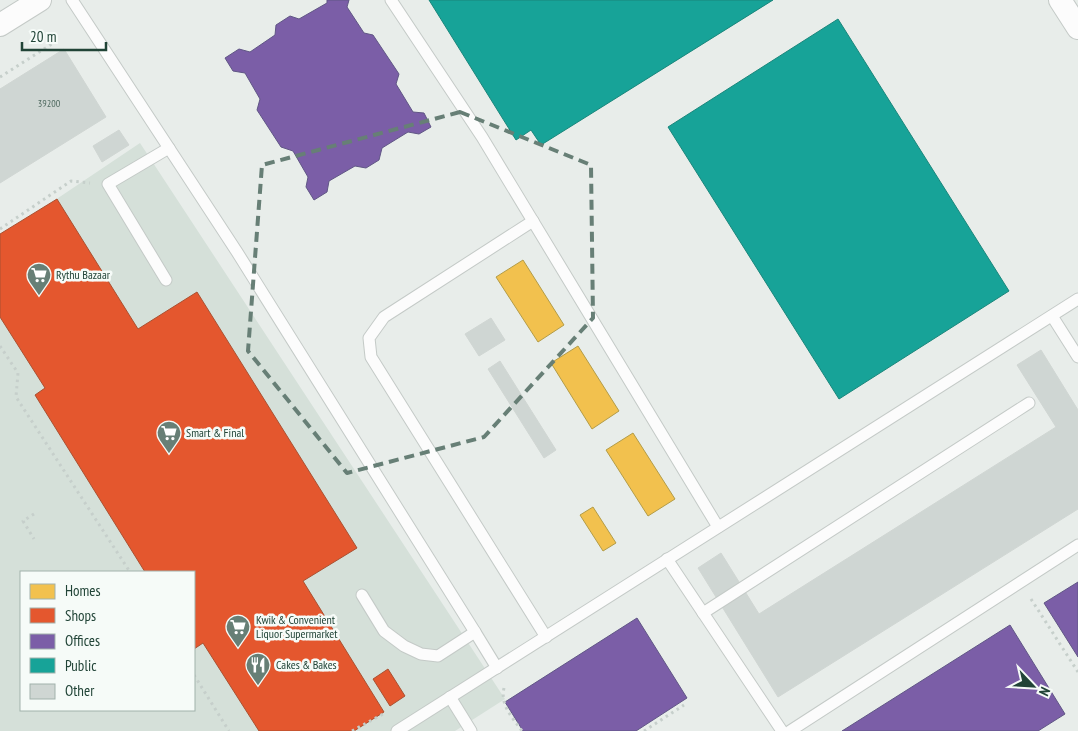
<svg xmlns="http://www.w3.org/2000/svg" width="1078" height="731" font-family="'PT Sans Narrow',sans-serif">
<rect width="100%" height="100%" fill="#e8edea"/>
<path fill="#d5e0d9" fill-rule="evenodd" d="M140,143L505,699L455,731H0V237ZM21,572H194V710H21Z"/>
<g fill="#f2c14e" stroke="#b39c47">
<path d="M523,260L564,325L538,342L496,277Z"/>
<path d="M578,346L619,411L592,429L551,363Z"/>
<path d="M633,433L675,499L648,516L606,450Z"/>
<path d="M593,507L616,543L603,551L580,515Z"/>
</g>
<g fill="#e4572e" stroke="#aa5131">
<path d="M57,199L138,329L197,292L357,548L303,581L384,712L354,731H259L203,643L194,649V572H145L35,395L45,388L0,317V234Z"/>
<path d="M388,669L405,696L390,706L373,679Z"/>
</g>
<g fill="#7b5ea7" stroke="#605685">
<path d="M327,0H349L347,7L364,33L373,35L399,74L396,84L413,112L424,113L431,127L419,134L408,132L382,148L379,160L366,168L355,166L329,181L327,192L314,200L306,187L308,177L293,151L281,147L257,110L260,99L245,73L233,71L225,58L239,49L250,52L275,35L276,25L290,16L299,19L327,3Z"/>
<path d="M1078,582V657L1044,603Z"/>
<path d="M637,618L687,698L636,731H523L505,702Z"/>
<path d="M1010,625L1065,714L1038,731H842Z"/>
</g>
<g fill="#17a398" stroke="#1a867b">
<path d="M429,0H773L541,145L531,130L516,140Z"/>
<path d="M838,19L1009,291L839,399L668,127Z"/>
</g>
<g fill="#cfd6d3" stroke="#d0d6d3">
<path d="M64,49L106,117L0,183V89Z"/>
<path d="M119,130L129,145L102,162L93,146Z"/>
<path d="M491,318L505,340L479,356L465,334Z"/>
<path d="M1041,350L1078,410V509L778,697L698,568L721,553L759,614L1056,427L1017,365Z"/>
<path d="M500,361L556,450L544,458L488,369Z"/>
</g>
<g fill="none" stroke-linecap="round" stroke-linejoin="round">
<defs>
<g id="service">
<path d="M72,0L237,252L475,632"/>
<path d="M391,0L482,137L718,527"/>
<path d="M533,221L384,317L369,338L371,357L546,637"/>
<path d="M166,280L108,184L169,148"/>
<path d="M1052,316L1078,357"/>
<path d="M667,559L782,731"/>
<path d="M362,595L384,631L404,646L421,654L438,656L475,632L497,668"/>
<path d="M703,613L1029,403"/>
<path d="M450,697L471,731"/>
<path d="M397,731L1078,299"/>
<path d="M790,731L1078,545"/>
</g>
<g id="minor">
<path d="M1060,0L1078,28"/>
<path d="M0,25L40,0"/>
</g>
</defs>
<use href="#service" stroke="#c4cac7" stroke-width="13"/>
<use href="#minor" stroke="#c4cac7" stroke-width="24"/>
<g stroke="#c6cfcb" stroke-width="3" stroke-dasharray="2.5 4" stroke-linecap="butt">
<path d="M0,77L55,42"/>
<path d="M0,229L71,181L90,183"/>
<path d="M0,346L18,373L16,397L130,572"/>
<path d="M34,514L23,521L34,539"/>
<path d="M1031,599L1078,672"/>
<path d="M194,675L229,731"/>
<path d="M504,688C500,705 512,717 522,731"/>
<path d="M352,731L385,713"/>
<path d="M644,731L684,705"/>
</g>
<use href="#service" stroke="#fcfcfc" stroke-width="11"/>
<use href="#minor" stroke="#fcfcfc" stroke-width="22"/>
</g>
<path fill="none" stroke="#677f76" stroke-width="4" stroke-dasharray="10 6" stroke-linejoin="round" d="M460,112L591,165L593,318L484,437L347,473L248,351L262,165Z"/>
<defs>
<symbol id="supermarket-pin" viewBox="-11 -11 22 30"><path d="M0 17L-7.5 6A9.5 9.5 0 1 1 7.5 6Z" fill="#677f76" stroke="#f6fbf8"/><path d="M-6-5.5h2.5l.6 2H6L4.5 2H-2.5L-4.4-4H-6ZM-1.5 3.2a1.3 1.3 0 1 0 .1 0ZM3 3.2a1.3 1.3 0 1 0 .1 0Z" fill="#fff"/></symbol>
<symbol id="restaurant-pin" viewBox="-11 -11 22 30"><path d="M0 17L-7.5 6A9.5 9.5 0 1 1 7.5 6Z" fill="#677f76" stroke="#f6fbf8"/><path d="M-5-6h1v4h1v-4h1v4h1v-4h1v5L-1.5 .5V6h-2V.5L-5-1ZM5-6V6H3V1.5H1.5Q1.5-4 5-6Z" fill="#fff"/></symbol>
</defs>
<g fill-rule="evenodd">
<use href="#supermarket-pin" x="25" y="261" width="28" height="38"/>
<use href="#supermarket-pin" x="155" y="419" width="28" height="38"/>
<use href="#supermarket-pin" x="224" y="613" width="28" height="38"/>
<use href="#restaurant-pin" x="244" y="651" width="28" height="38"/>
</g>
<g text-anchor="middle" stroke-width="5" stroke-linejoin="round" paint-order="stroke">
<g font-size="10" fill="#4e695f">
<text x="49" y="107">39200</text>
</g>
<g font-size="12" fill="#214437" stroke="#f6fbf8" text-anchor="start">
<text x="56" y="279">Rythu Bazaar</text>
<text x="186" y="437">Smart &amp; Final</text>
<text x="256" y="624">Kwik &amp; Convenient<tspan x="256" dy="14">Liquor Supermarket</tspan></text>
<text x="276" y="669">Cakes &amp; Bakes</text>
</g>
</g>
<rect x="20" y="571" width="175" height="140" fill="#f6fbf8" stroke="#a1b2ab"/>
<rect x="30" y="584" width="25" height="15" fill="#f2c14e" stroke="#a1b2ab"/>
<text x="65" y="596" font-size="15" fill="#214437">Homes</text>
<rect x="30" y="608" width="25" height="15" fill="#e4572e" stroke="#a1b2ab"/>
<text x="65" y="621" font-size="15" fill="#214437">Shops</text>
<rect x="30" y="634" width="25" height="15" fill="#7b5ea7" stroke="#a1b2ab"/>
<text x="65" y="646" font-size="15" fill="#214437">Offices</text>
<rect x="30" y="658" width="25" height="15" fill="#17a398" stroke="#a1b2ab"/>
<text x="65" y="671" font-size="15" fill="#214437">Public</text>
<rect x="30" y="684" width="25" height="15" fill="#cfd6d3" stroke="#a1b2ab"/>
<text x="65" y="696" font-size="15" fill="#214437">Other</text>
<g transform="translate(1033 686) rotate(115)" stroke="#f6fbf8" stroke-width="4" paint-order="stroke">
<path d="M0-4L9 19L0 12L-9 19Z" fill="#214437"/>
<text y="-8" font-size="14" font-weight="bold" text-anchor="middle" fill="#214437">N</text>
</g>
<path d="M22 42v8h84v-8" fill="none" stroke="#214437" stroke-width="2.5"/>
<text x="30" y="42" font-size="15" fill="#214437" stroke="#f6fbf8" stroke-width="4" paint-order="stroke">20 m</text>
</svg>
